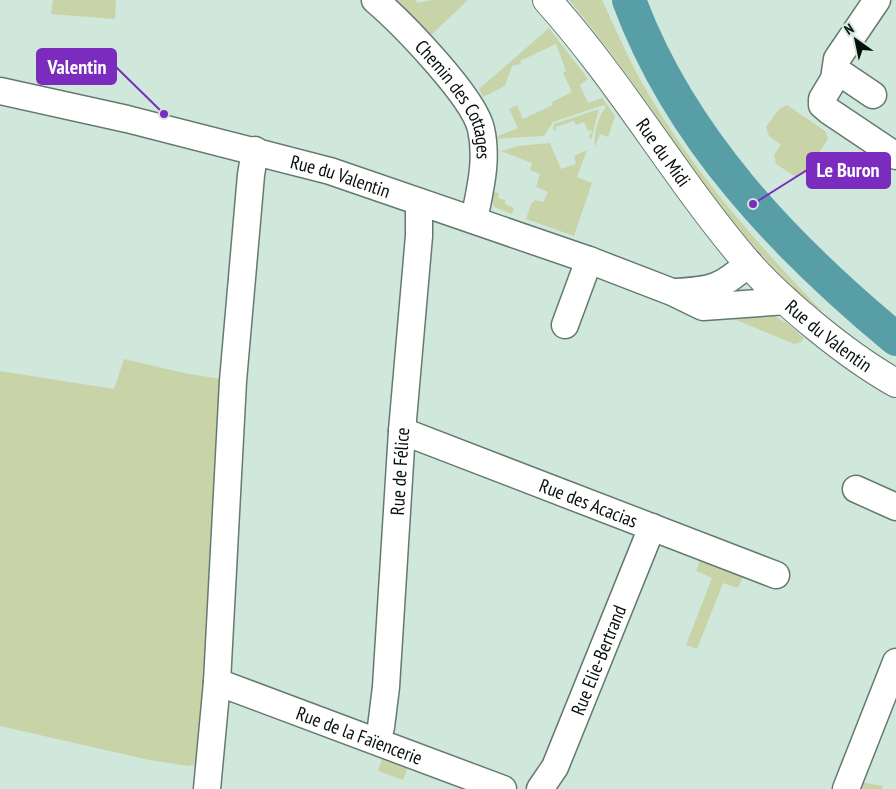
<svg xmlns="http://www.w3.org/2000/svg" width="896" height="789" font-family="'PT Sans Narrow',sans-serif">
<rect width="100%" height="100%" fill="#d0e8db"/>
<g fill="#c8d4a8">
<path d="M53,0H116L115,19L51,14Z"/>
<path d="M391,0H416L417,3L432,0H468L428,38Z"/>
<path d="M569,0H602C617,32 631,65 649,95C697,176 758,245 823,312C804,301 787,281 772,266C694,185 642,85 569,0Z"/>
<path d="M549,28L588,79L580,85L588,103L602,98L615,116L608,137L600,134L595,147C593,138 598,114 606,108L604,105L553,122L544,136L491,139L518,128L509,109L517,105L523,119L553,105L552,102L572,92L563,73L566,71L556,44L520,61L521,64L512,66L505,86L483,97L479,89Z"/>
<path d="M787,105L825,131L828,139L805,174L796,177L776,164L774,155L781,145L769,136L766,127L779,109Z"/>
<path d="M599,109L591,140L589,135L592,133L591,130L588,131L584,122L576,125L574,121L555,127L556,130L553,131L554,124Z"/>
<path d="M550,143L561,169L576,164L574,156L587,150L577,177L592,183L574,236L526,219L531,204L535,200L543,202L548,192L536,187L540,174L530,170L532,163L491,147L502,151L517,146Z"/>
<path d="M489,190L499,193L498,198L505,200V204L514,208L512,214L494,207Z"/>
<path d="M770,314L787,323L804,338L801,342L794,344L731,318Z"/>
<path d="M124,359L184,373L233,381L206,762L188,766L149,760L0,726V371L114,389Z"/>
<path d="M703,553L746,569L738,588L723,583L697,649L686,645L712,578L696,571Z"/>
<path d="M383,756L409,765L403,780L378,771Z"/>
<path d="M855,781L883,786L882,789H852Z"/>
</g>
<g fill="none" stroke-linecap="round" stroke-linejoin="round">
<path stroke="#579ea6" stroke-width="34" d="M629,0C680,138 785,247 896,339"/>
<defs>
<g id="minor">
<path id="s1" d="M375,0C402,23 474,97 481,129C488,160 480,190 474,220"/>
<path d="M877,0L837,59L834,79L822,99V105L829,111L896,156"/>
<path d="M836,70L873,95"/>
<path id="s2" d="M0,91L127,119L330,171L589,260L672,292L703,307L787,301"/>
<path d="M676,292C712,290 721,288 749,263"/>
<path d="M565,325L589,260"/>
<path id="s3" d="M402,431L776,575"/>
<path d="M856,489L896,507"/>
<path id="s4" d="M217,682L503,789"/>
<path id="s5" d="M377,741L381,727L386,687L402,431L419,236V202"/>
<path d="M207,789L217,682L233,381L251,175L255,150"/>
<path id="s6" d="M540,789L555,767L652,527"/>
<path d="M846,789L896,662"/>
</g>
<g id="major">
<path id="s7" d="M547,0C621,82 675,178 747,262C782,302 849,357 896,383"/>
</g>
</defs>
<use href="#minor" stroke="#657a6f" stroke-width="29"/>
<use href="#major" stroke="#657a6f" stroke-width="30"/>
<use href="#minor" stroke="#fff" stroke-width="26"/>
<use href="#major" stroke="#fff" stroke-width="28"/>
</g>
<g text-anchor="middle" stroke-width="4" stroke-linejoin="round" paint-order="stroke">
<g font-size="19" fill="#08100c" stroke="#d0e8db">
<text dy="7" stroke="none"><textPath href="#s1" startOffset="130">Chemin des Cottages</textPath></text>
<text dy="7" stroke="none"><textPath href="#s7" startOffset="192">Rue du Midi</textPath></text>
<text dy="7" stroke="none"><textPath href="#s2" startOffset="351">Rue du Valentin</textPath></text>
<text dy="7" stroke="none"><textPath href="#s7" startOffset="440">Rue du Valentin</textPath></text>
<text dy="7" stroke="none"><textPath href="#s5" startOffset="271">Rue de Félice</textPath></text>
<text dy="7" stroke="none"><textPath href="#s3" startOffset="200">Rue des Acacias</textPath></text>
<text dy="7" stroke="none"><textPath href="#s6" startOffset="142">Rue Elie-Bertrand</textPath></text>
<text dy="7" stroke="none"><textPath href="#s4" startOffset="152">Rue de la Faïencerie</textPath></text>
</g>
</g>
<path fill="none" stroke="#7b2cbf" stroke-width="2" d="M164 114L116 67M753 204L807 170"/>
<g fill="#7b2cbf" stroke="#d0e8db" stroke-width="2">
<circle cx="164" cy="114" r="5"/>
<circle cx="753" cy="204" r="5"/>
</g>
<g fill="#7b2cbf" stroke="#7b2cbf" stroke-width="2">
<rect x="37" y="49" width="79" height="35" rx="5"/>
<rect x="807" y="153" width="83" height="35" rx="5"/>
</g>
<g font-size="20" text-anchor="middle" font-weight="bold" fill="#fff">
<text x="77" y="74">Valentin</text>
<text x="848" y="177">Le Buron</text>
</g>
<g transform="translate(856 40) rotate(327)" stroke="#d0e8db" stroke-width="4" paint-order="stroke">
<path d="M0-4L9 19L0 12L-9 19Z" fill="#08100c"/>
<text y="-8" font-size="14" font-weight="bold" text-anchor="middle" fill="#08100c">N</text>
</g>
</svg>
